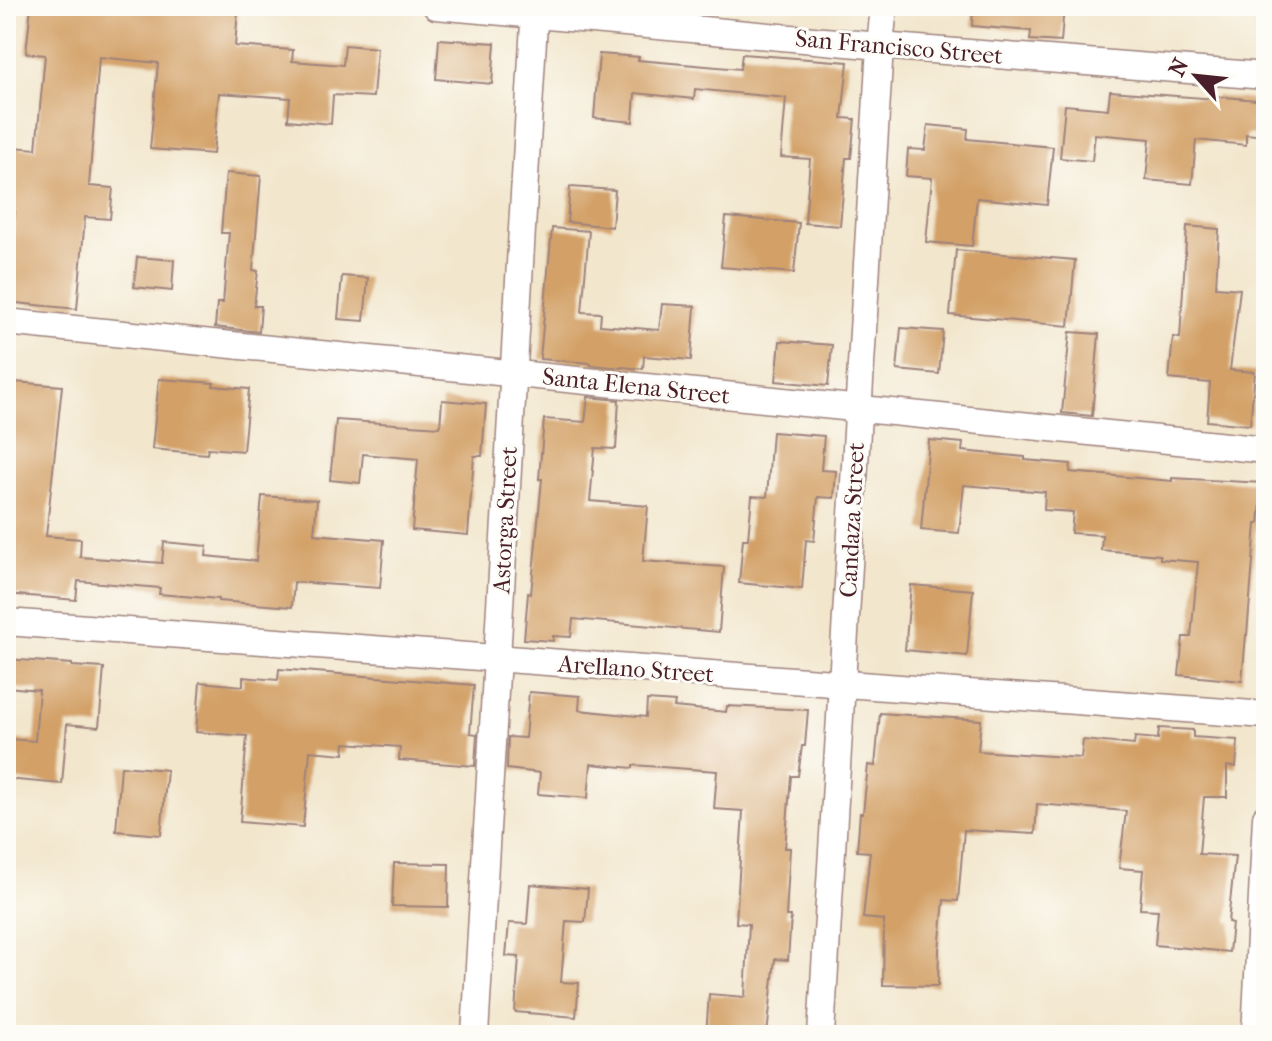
<svg xmlns="http://www.w3.org/2000/svg" width="1272" height="1041" font-family="'IM FELL French Canon',serif">
<rect width="100%" height="100%" fill="#fdfcf7"/>
<filter id="ink" filterUnits="userSpaceOnUse"><feTurbulence type="fractalNoise" baseFrequency=".0125" numOctaves="2"/><feDisplacementMap in="SourceGraphic" scale="16" xChannelSelector="R" yChannelSelector="G"/><feConvolveMatrix kernelMatrix="1 2 1 2 8 2 1 2 1" color-interpolation-filters="sRGB"/></filter>
<filter id="wash" filterUnits="userSpaceOnUse"><feTurbulence type="fractalNoise" baseFrequency=".006" numOctaves="4" result="noise"/><feDisplacementMap in="SourceGraphic" scale="32" xChannelSelector="R" yChannelSelector="G"/><feGaussianBlur stdDeviation="1.8" result="paint"/><feColorMatrix in="noise" values="0 0 0 0 0 0 0 0 0 0 0 0 0 0 0 0 0 1.4 0 .05"/><feComposite in="paint" operator="in"/></filter>
<g filter="url(#wash)">
<rect width="100%" height="100%" fill="#f2e6cc"/>
<g id="blocks">
<g fill="#d3a167">
<path d="M31,6H128L163,9V6H196V7L238,11L235,46L293,50L292,61L343,65L345,45L377,48L373,97L333,95L331,124L288,120L290,98L219,93L213,154L150,149L158,63L99,57L89,186L113,188L110,219L85,217L77,309L6,302L15,211H8L14,147L36,149L45,55L26,53Z"/>
<path d="M973,6H1064L1061,42L1030,40L1031,31L972,26Z"/>
<path d="M439,39L495,43L492,84L436,79Z"/>
<path d="M599,54L639,57L638,60L740,69L742,54L848,62L842,118L855,119L851,158H846L840,226L805,223L810,159L781,157L786,98L695,89L694,99L635,93L633,122L594,118Z"/>
<path d="M1110,91L1216,99V96L1266,101V136L1246,134V145L1196,140L1192,184L1146,180L1150,139L1095,134L1092,161L1060,158L1065,105L1108,109Z"/>
<path d="M928,125L968,129L967,139L1053,147L1047,205L977,198L972,246L926,242L932,178L906,176L908,149L925,150Z"/>
<path d="M226,173L261,176L253,270L258,271L254,306H261L259,332L215,327L217,303H223L229,233H221Z"/>
<path d="M570,187L615,190L612,227L567,222Z"/>
<path d="M726,217L799,223L794,273L721,267Z"/>
<path d="M1187,226L1219,229L1216,287L1240,289L1230,370L1255,372L1250,425L1207,421L1210,383L1169,379L1173,337L1180,338Z"/>
<path d="M552,228L589,231L582,312L601,313L600,325L659,330L662,304L695,306L691,360L644,356L643,369L622,367V368L591,365V363L540,359Z"/>
<path d="M956,250L1075,260L1069,326L950,315Z"/>
<path d="M137,257L174,260L172,291L134,287Z"/>
<path d="M342,276L368,278L364,321L338,319Z"/>
<path d="M901,328L943,331L939,374L897,370Z"/>
<path d="M1070,332L1099,334L1092,416L1062,413Z"/>
<path d="M780,341L832,345L828,386L776,381Z"/>
<path d="M159,379L214,383L213,386L249,389L243,451L208,448L207,454L152,449Z"/>
<path d="M14,382L62,386L46,536L81,539L80,557L162,563L164,542L207,546L206,556L256,561L262,496L317,500L314,534L384,540L380,588L294,582L292,607L218,601V599L159,594L160,588L78,581L76,600L6,594V467Z"/>
<path d="M588,397L619,400L616,449L595,448L590,501L648,506L643,561L724,567L719,632L573,619L571,637L553,636V641L524,639L528,593L531,594L542,479H539L544,419L585,422Z"/>
<path d="M442,400L486,404L482,456H474L468,535L412,530L418,459L363,454L360,483L330,480L336,420L440,427Z"/>
<path d="M772,432L824,436L821,470L836,471L834,498L818,497L814,541L806,540L802,589L739,583L743,539H748L752,496L767,497Z"/>
<path d="M929,440L963,443L962,451L1025,457V460L1071,464L1070,472L1172,481V478L1263,483L1259,524H1256L1247,635H1246L1242,681L1179,675L1183,637H1191L1198,562L1160,559V555L1101,550L1102,535L1071,533L1073,512L1044,510L1045,492L964,485L959,533L921,530Z"/>
<path d="M911,585L973,590L967,656L905,650Z"/>
<path d="M6,659L72,664V666L104,668L99,727L67,724L62,784L6,779V739L35,741L39,690L6,687Z"/>
<path d="M279,669L474,685L470,733L477,734L475,766L399,760L400,747L345,743L344,754L310,751L303,827L240,822L247,736L196,732L200,682L243,686V677L278,680Z"/>
<path d="M529,692L580,696L579,710L646,717L647,700L675,702L674,707L726,712L727,706L808,710L805,746H802L798,776H791L785,848H790L786,916H791L788,960L775,959L767,1035H706L709,994L745,997L749,924L736,923L743,811L714,809L717,771L633,765V768L591,764L588,798L538,794L540,773L507,769L508,737L525,738Z"/>
<path d="M880,713L981,720L978,751L1081,758L1083,740L1134,745L1135,737L1158,739L1159,728L1193,730V737L1238,740L1236,767L1227,766V797H1204L1199,854L1235,856L1228,922L1232,923L1229,952L1155,945L1158,910L1140,909L1143,870L1119,868L1126,811L1037,804L1035,834L964,830L958,901L944,900L939,950L938,986L883,985L884,920L863,918L870,852L857,851L860,813H863L868,765L875,766Z"/>
<path d="M121,766L167,770L161,835L116,831Z"/>
<path d="M394,863L449,864L448,907L392,906Z"/>
<path d="M530,884L588,889L585,922L566,921L561,982L579,983L576,1017L515,1012L519,957L506,956L509,923L527,924Z"/>
</g>
</g>
</g>
<g filter="url(#ink)">
<use href="#blocks" fill-opacity="0" stroke="#9e827c" stroke-width="2"/>
<g fill="none" stroke-linecap="round" stroke-linejoin="round">
<defs>
<g id="street">
<path d="M436,6L880,46L1266,76"/>
<path d="M6,322L1266,450"/>
<path d="M6,622L1266,715"/>
<path d="M475,1035L535,6"/>
<path d="M821,1035L880,46L884,6"/>
<path d="M1255,1035L1266,817"/>
</g>
</defs>
<use href="#street" stroke="#9e827c" stroke-width="29"/>
<use href="#street" stroke="#fff" stroke-width="26"/>
</g>
</g>
<g text-anchor="middle" stroke-width="6" stroke-linejoin="round" paint-order="stroke">
<g font-size="24" fill="#4a1f2b" stroke="#fdfcf7">
<text transform="translate(899 47) rotate(5)" y="8">San Francisco Street</text>
<text transform="translate(636 386) rotate(6)" y="8">Santa Elena Street</text>
<text transform="translate(505 520) rotate(-87)" y="8">Astorga Street</text>
<text transform="translate(852 520) rotate(-87)" y="8">Candaza Street</text>
<text transform="translate(636 669) rotate(4)" y="8">Arellano Street</text>
</g>
</g>
<rect width="1272" height="1041" fill="none" stroke="#fdfcf7" stroke-width="32"/>
<g transform="translate(1196 76) rotate(297)" stroke="#fdfcf7" stroke-width="6" paint-order="stroke">
<path d="M0-6L14 30L0 20L-14 30Z" fill="#4a1f2b"/>
<text y="-12" font-size="22" font-weight="bold" text-anchor="middle" fill="#4a1f2b">N</text>
</g>
</svg>
